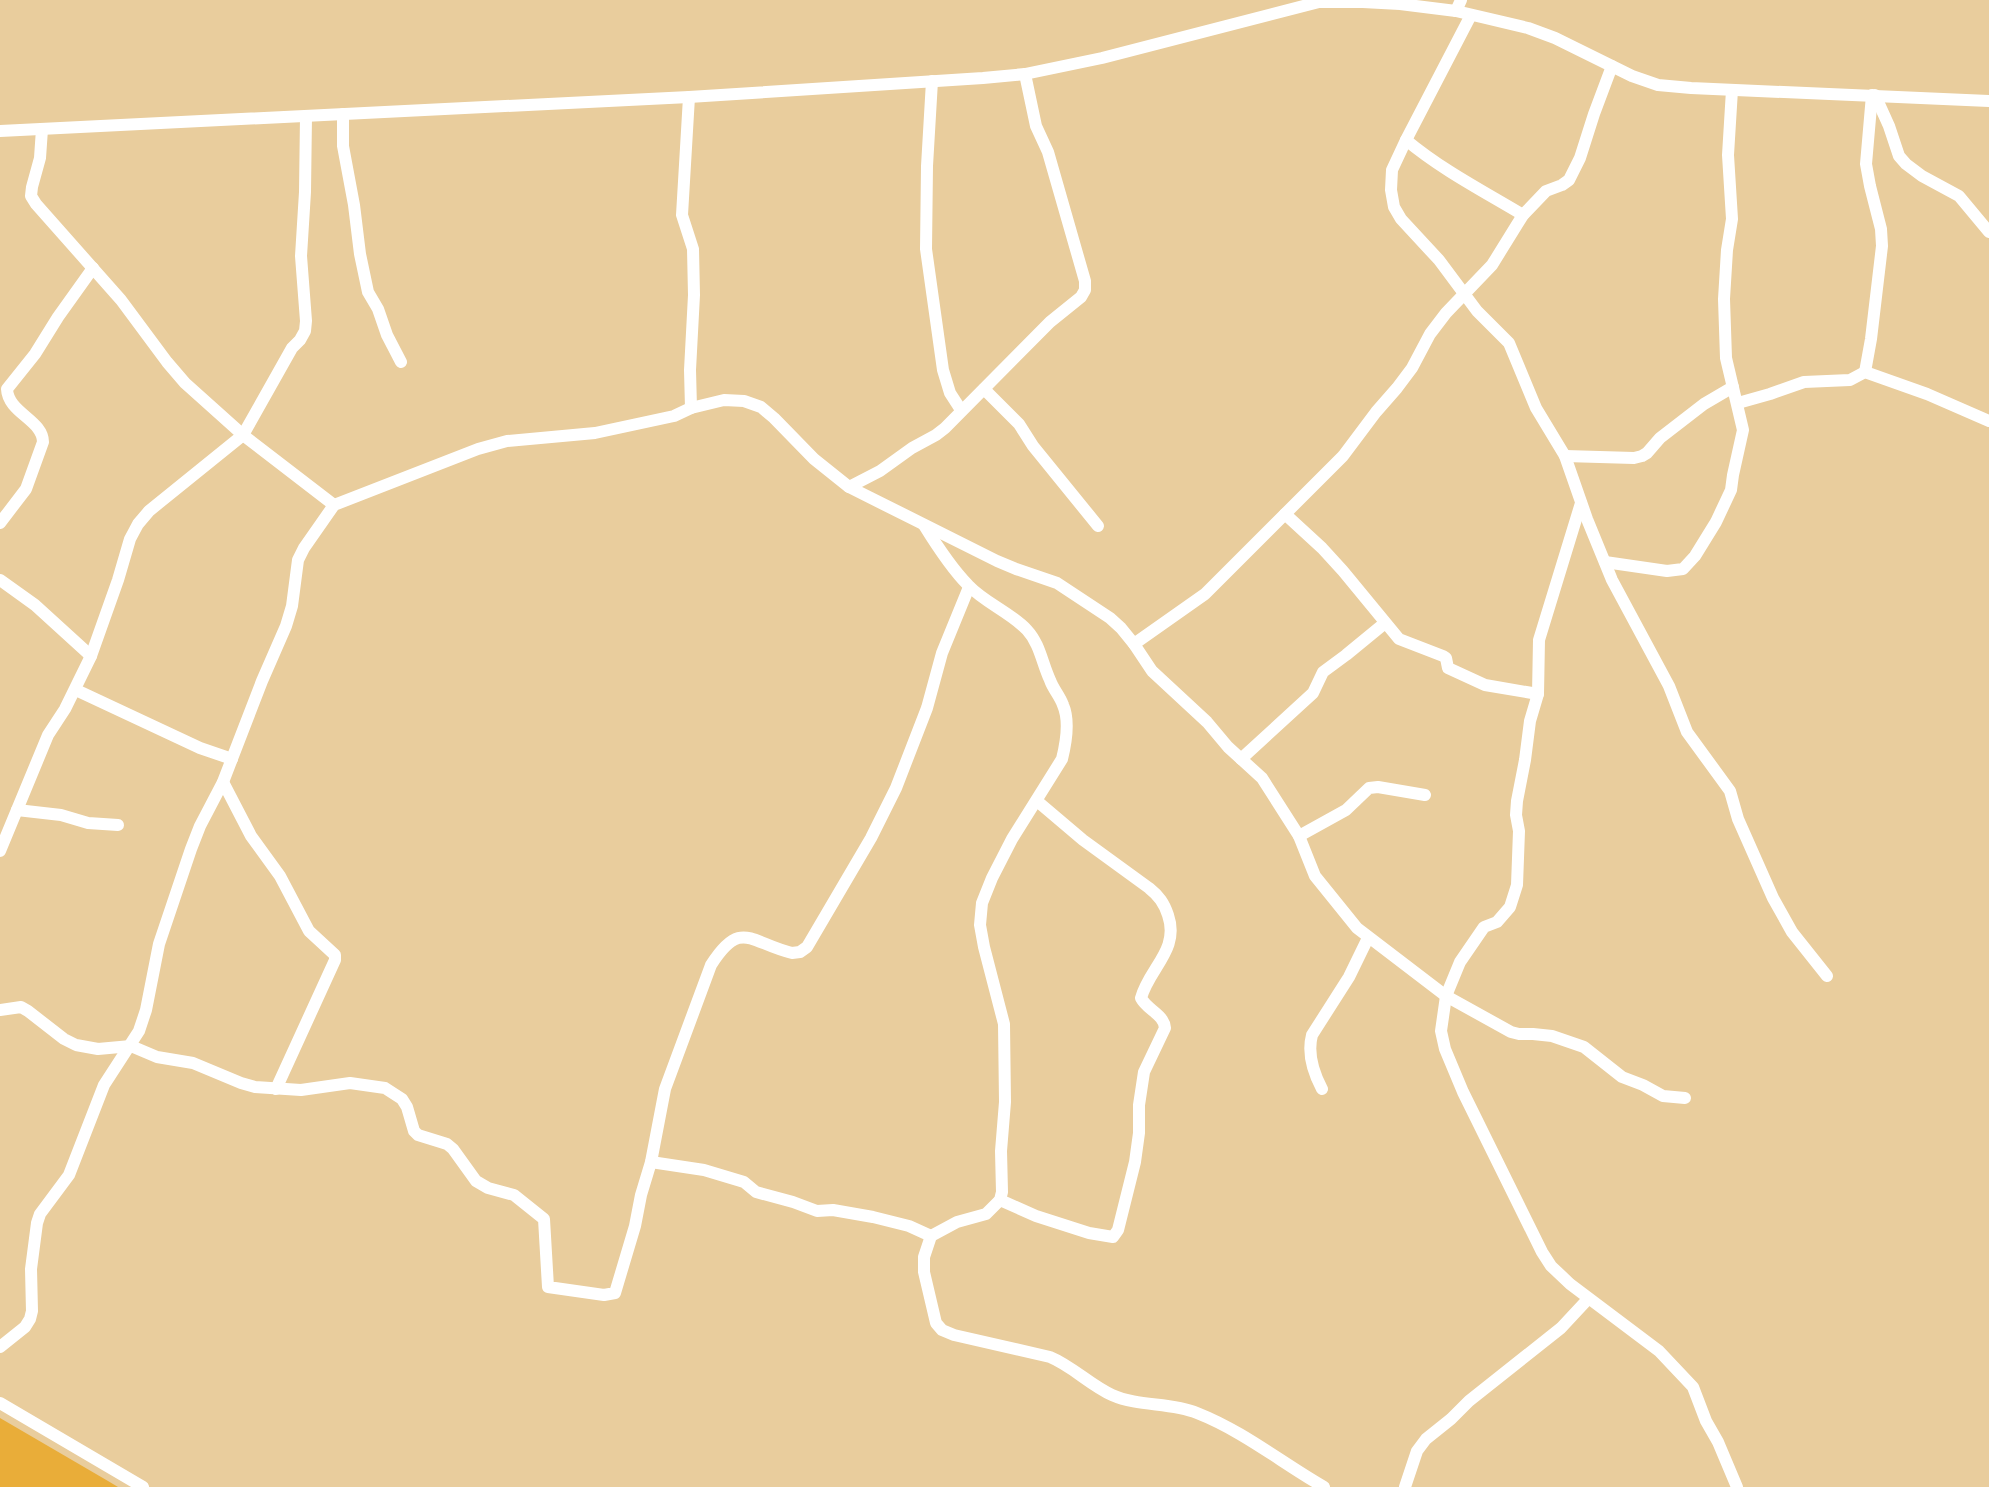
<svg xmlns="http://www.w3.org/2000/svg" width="1989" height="1487" font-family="'Archivo Narrow',sans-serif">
<rect width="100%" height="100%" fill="#e9cd9d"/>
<path fill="#e9ad39" d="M0,1418L108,1481L118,1487H0Z"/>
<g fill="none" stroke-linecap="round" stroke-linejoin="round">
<g stroke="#fff" stroke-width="12">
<path d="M1456,11L1461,0"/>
<path d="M1471,15L1406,140L1392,170L1391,190L1394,207L1401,219L1439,260L1477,311L1509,343L1536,408L1565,456L1587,519L1612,580L1669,686L1687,732L1730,791L1738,819L1773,898L1792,932L1827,976"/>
<path d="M932,81L927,166L926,249L943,370L950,393L961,410"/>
<path d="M1875,95L1889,126L1899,156L1906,164L1922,176L1959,196L1989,232"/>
<path d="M689,97L682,215L693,249L694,295L690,370L691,408"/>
<path d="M343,114V146L354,205L360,254L368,292L378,309L387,335L401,362"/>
<path d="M42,129L40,158L32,187L31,196L36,204L121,300L167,362L185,383L243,435L334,505"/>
<path d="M0,131L689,97L983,78L1025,74L1102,58L1319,2H1363L1400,4L1456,11L1528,28L1555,38L1632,76L1658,85L1691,88L1989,101"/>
<path d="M1406,140C1442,170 1483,191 1523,215"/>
<path d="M1865,372L1871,339L1882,246L1881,229L1870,186L1866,164L1872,95"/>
<path d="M984,389L1019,424L1033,446L1098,526"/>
<path d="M1738,403L1770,394L1804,382L1850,380L1865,372L1927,394L1989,421"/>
<path d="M1565,456L1634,458L1642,456L1647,453L1660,438L1704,404L1733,387"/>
<path d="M849,487L880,471L912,448L936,435L945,428L1050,322L1081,297L1085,290V281L1048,152L1036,126L1025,74"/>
<path d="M1581,503L1539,640L1538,694L1530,721L1525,760L1517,801L1516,815L1519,831L1517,885L1510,907L1497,922L1484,927L1460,962L1446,996L1441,1031L1445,1049L1463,1092L1542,1252L1551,1266L1570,1284L1659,1351L1693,1387L1706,1421L1718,1442L1737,1487"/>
<path d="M1285,514L1322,548L1343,571L1399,639L1443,656L1446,658L1448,668L1485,685L1538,694"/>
<path d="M0,523L26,489L43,442C43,420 8,413 7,389L35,354L58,317L93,268"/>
<path d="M924,525C937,546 951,568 968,585C985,603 1010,612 1027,630C1040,644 1042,663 1050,680C1053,689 1060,696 1063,705C1070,721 1066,743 1062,759L1012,839L992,878L982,903L980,925L984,947L1004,1024L1005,1102L1001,1151L1002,1192L1000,1200L986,1214L957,1222L931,1236L924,1257V1272L936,1323L942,1330L954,1335L1050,1357C1072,1366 1090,1385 1112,1395C1139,1407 1170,1402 1197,1413C1243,1431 1282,1463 1324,1487"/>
<path d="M1605,562L1667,571L1683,569L1695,556L1716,522L1731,490L1733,475L1743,430L1726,358L1724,299L1727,250L1732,219L1728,155L1732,90"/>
<path d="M0,580L35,605L91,656"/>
<path d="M1134,644L1205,594L1343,456L1376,412L1397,388L1412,368L1430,334L1446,313L1492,265L1523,215L1546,191L1562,185L1569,180L1580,158L1594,114L1612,66"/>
<path d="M76,690L200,748L232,759"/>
<path d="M1241,759L1313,693L1323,672L1346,655L1385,623"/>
<path d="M223,782L251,836L280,876L309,931L335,955V960L276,1089"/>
<path d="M17,810L61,815L88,823L118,825"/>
<path d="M1299,836L1346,810L1369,788L1378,787L1425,795"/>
<path d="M0,851L48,735L65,709L91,656L118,580L130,539L138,524L149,511L243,435L292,348L300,340L305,331L306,321L301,256L305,192L306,116"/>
<path d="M0,1010L21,1007L28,1011L64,1039L76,1045L98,1049L131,1046L157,1057L193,1063L241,1083L255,1087L301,1090L350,1083L385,1088L402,1099L407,1107L414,1131L418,1135L447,1144L453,1149L476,1181L488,1188L514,1195L544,1219L548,1287L604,1295L615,1293L635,1226L641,1195L651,1162L665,1089L711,965C741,918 750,943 792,953L800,952L807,947L871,838L896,788L927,708L942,653L969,587"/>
<path d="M1322,1089C1313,1072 1307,1054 1312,1035L1349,977L1368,938"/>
<path d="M651,1162L704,1170L744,1182L756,1192L793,1202L817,1211L833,1210L873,1217L909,1226L931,1236"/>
<path d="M1000,1200L1036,1216L1089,1233L1113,1237L1118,1230L1135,1162L1139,1133V1105L1144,1072L1165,1028C1164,1014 1147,1010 1141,998C1149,968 1180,950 1168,915C1164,903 1159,896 1149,888L1083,840L1037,801"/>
<path d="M0,1347L25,1327L30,1319L32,1311L31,1269L37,1223L40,1214L69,1175L104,1085L139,1031L146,1010L159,944L191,849L200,826L223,782L262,681L286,626L292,606L298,560L304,548L334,505L478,449L507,441L595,433L674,416L691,408L724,400L744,401L761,407L774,418L814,459L849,487L997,561L1016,569L1057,583L1110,618L1121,628L1134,644L1152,671L1207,722L1228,747L1262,778L1299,836L1315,876L1357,928L1446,996L1511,1032L1519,1034H1533L1552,1036L1584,1047L1622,1077L1643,1085L1663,1096L1685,1098"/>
<path d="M0,1403L143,1487"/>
<path d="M1405,1487L1417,1451L1426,1439L1451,1419L1469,1401L1561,1328L1588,1299"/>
</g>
</g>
</svg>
